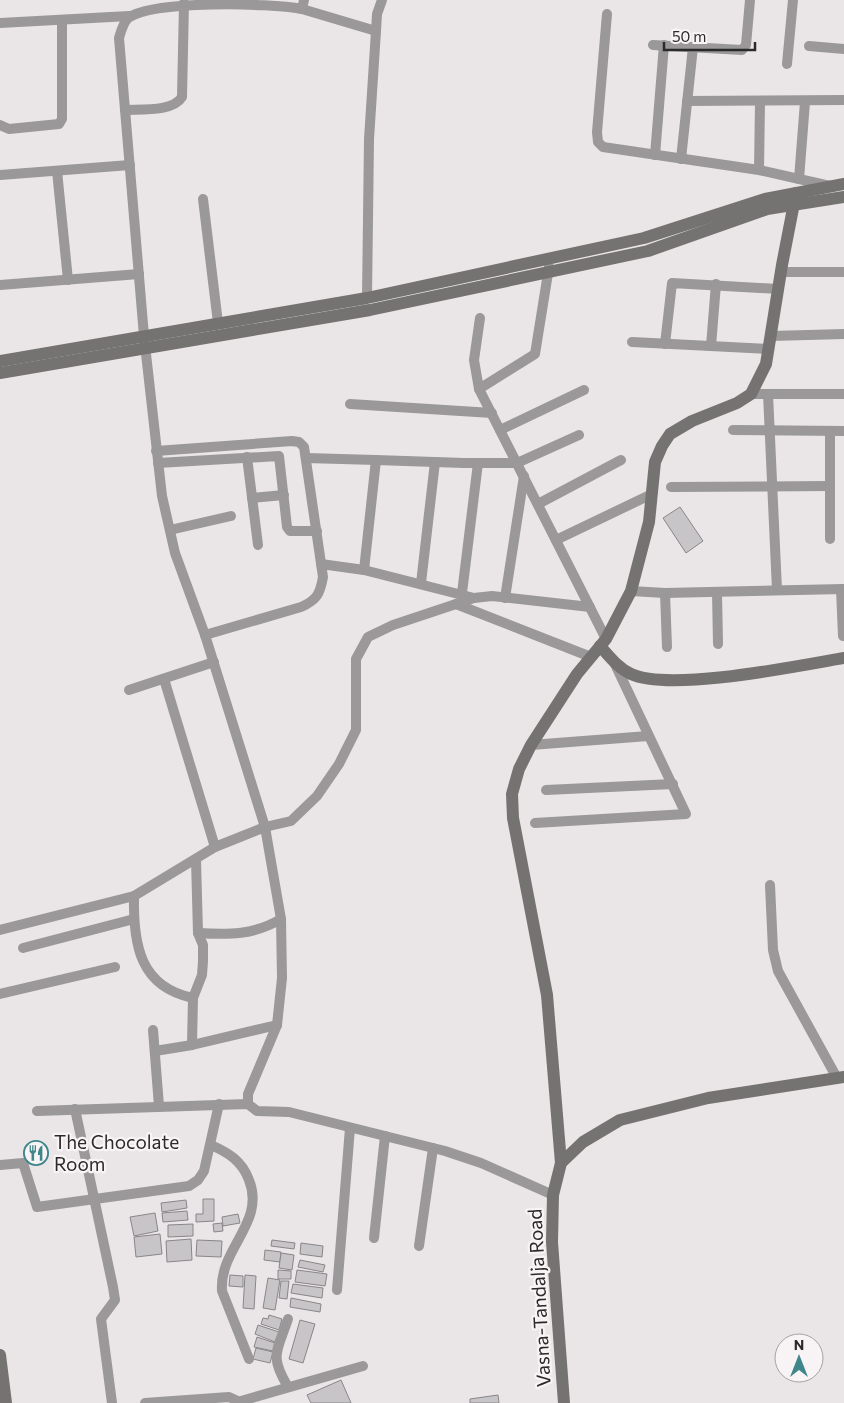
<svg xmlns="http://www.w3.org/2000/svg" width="844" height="1403" font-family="Commissioner,sans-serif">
<rect width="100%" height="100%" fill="#eae6e7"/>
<g fill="#c8c5c8" stroke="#898689">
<path d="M680,507L703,541L686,553L663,518Z"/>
<path d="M203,1199H214V1221L196,1222V1214H203Z"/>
<path d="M186,1200L187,1208L162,1212L161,1203Z"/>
<path d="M187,1211L188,1220L163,1222L162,1213Z"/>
<path d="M155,1213L158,1231L134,1236L130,1217Z"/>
<path d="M238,1214L240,1223L223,1226L222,1217Z"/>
<path d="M222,1223L223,1231L214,1232L213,1224Z"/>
<path d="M193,1224V1236L168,1237V1225Z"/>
<path d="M160,1234L162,1254L136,1257L134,1237Z"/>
<path d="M191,1239L192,1260L167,1262L166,1241Z"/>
<path d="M197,1240L222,1241L221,1257L196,1256Z"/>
<path d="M272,1240L295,1243L294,1249L271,1246Z"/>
<path d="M301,1243L323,1246L322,1257L300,1254Z"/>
<path d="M265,1250L281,1252L280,1262L264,1260Z"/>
<path d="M281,1253L294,1255L292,1270L279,1268Z"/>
<path d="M300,1260L325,1265L323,1272L298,1267Z"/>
<path d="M278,1270L291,1271V1279H278Z"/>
<path d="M297,1270L327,1274L325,1286L295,1282Z"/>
<path d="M230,1275L243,1276V1287L229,1286Z"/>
<path d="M245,1275L256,1276L254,1309L243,1308Z"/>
<path d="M268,1278L280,1280L275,1310L263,1308Z"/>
<path d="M281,1281H289L287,1299L279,1298Z"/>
<path d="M293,1284L323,1288L322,1298L291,1293Z"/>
<path d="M291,1298L321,1304L320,1312L290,1307Z"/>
<path d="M269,1315L282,1319L279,1330L261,1324L263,1318L268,1319Z"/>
<path d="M300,1320L315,1324L303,1363L289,1359Z"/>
<path d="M258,1325L279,1332L275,1342L255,1334Z"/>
<path d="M257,1337L275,1343L273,1351L254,1347Z"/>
<path d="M256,1348L273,1352L270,1363L253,1359Z"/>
<path d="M341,1380L351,1403H311L307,1395Z"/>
<path d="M498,1395L499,1403H470V1399Z"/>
</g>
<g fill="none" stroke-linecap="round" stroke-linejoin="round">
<g stroke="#9a9898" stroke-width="10">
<path d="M304,0L302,9L376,31L369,139L367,298"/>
<path d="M607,14L597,132L598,142L603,147L759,170L830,186"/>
<path d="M0,23L129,16"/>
<path d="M376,31L377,14L382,0"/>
<path d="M653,45L742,50L746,45L750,0"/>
<path d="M809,46L844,49"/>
<path d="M787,64L793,0"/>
<path d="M687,101L844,100"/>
<path d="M125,110C141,109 173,112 182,97L184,3"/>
<path d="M0,125L9,129L59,124L62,119V20"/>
<path d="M655,155L664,45"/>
<path d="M681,159L693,47"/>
<path d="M759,170L760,102"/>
<path d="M57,171L68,280"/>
<path d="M0,175L130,165"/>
<path d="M799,179L805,102"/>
<path d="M203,199L218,323"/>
<path d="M781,272H844"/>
<path d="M0,285L139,274"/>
<path d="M480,318L474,360L479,389L606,639"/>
<path d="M771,336L844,334"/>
<path d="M632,342L769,349"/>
<path d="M665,344L672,283L778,289"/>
<path d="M711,346L716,284"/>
<path d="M479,389L535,354L549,267"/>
<path d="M751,394H844"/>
<path d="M768,394L777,590"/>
<path d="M350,404L492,413"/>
<path d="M500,430L584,390"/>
<path d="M733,430L844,431"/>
<path d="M156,451L292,441L299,442L304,447L323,577C320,594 317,600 301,607L205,635"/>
<path d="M247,457L258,545"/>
<path d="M306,458L376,460"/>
<path d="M158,463L279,456L287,527L290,531H317"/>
<path d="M671,487L830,486"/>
<path d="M252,498L284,495"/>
<path d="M538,504L621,460"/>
<path d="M170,530L231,516"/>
<path d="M830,539V431"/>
<path d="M556,540L652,494"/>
<path d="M321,564L364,570L474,598"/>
<path d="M364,570L376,460L464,463H517L579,435"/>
<path d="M421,583L435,462"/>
<path d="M841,589L843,636"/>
<path d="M631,591L665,593L844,589"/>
<path d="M717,592L718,644"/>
<path d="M462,593L478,463"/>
<path d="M665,593L667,647"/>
<path d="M505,598L524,476"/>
<path d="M456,604L591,657"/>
<path d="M164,679L215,847"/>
<path d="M129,690L214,662"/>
<path d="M531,745L648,736"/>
<path d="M546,790L673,784"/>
<path d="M535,823L686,814L614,662"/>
<path d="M770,885L773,950L778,971L837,1078"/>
<path d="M134,896C133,945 140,987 193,998"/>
<path d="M0,930L134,896L215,847L265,827L291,821L317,796L339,764L356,730V659L368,637L393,625L474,598L492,596L590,607"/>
<path d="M198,933C229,935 254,935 281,919"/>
<path d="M23,948L134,919"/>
<path d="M0,994L115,967"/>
<path d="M153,1030L159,1106"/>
<path d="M192,1045L277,1025"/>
<path d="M155,1051L192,1045L193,998L202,975L203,961V945L198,933L196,860"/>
<path d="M248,1104V1094L277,1025L282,978L281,919L265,827L205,635L175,553L162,496L144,336L119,38C121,31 123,23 128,18C154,0 268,3 302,9"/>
<path d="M75,1109L113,1287L115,1300L101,1319L112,1403"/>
<path d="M37,1111L248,1104L257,1111L289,1112L445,1151L481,1163L553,1195"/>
<path d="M211,1145C229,1153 242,1161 249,1180C266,1223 219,1248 222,1291L249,1359"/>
<path d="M0,1165L23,1163L37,1207L189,1186L198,1180L204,1171L219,1104"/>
<path d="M374,1238L385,1136"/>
<path d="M419,1246L433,1148"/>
<path d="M337,1290L350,1128"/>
<path d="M288,1387C269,1355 277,1352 288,1319"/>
<path d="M241,1401L363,1366"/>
<path d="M145,1403L229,1397L242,1403"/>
</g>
<g stroke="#757272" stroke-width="12">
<path d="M0,361L367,298L644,238L765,199L844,184"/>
<path d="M0,373L370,310L648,251L767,209L844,197"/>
<path d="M600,646C609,656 618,668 631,674C670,692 798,666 844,658"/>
<path d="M561,1163L547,995L513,818L512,794L519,769L531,745L577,674L606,639L631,591L649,522L655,462L662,446L670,434L692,421L737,403L751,394L766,364L782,265L796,193"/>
<path d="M0,1355L6,1403"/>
<path d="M564,1403L552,1242L553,1195L561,1163L583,1142L620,1120L708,1098L844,1077"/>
</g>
</g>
<defs>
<symbol id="restaurant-ring" viewBox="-11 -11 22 22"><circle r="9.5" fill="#f8f3f4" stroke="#3e868a" stroke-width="1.5"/><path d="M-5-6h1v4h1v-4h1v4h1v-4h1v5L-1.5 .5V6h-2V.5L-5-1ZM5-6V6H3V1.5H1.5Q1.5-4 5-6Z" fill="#3e868a"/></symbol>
</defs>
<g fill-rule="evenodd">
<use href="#restaurant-ring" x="22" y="1139" width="28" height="28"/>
</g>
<g text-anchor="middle" stroke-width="4.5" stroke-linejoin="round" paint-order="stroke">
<g font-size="19" fill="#2b2929" stroke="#f8f3f4" text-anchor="start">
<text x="54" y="1149">The Chocolate<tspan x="54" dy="22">Room</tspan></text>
</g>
<g font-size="19" fill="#2b2929" stroke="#f8f3f4">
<text transform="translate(539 1298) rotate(-93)" y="7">Vasna-Tandalja Road</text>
</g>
</g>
<g transform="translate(799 1358)"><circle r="24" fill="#f8f3f4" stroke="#a6a2a3"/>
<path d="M0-4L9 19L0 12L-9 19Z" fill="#3e868a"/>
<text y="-8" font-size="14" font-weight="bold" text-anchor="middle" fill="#2b2929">N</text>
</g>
<path d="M664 42v8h91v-8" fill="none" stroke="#2b2929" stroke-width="2.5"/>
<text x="672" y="42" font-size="15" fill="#2b2929" stroke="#f8f3f4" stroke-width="4" paint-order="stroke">50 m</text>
</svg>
